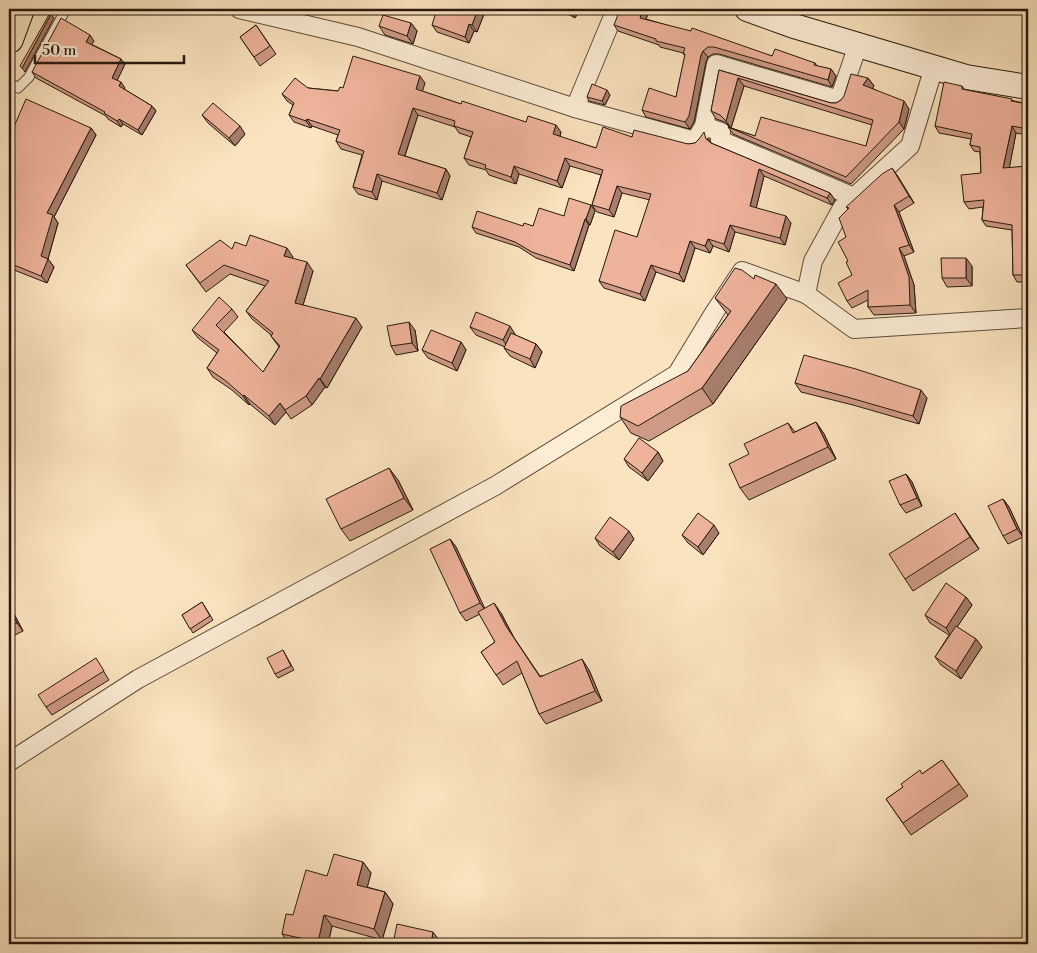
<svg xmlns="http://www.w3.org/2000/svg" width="1037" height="953" font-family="'Libre Bodoni',serif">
<rect width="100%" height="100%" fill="#fae3be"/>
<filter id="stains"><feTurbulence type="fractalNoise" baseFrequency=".004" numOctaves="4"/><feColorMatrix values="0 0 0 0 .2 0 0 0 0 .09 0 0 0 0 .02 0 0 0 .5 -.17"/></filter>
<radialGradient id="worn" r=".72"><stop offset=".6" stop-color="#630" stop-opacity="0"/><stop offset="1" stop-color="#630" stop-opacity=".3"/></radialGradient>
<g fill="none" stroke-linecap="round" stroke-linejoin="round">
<defs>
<path id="service" d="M9,82L18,88L29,77L66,9"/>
<g id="minor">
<path d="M239,9L358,37L575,108L616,9"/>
<path d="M575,108L695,141L704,126L721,132L720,140L854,197"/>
<path d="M704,126L716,64L839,100L858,45"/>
<path d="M806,294L854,329L1028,318"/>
<path d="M9,762L138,679L495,486L677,374L714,313L742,271L806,294L813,261L842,208L910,146L934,67"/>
</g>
<path id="secondary" d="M747,9L794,26L966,77L1028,87"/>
<path id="trunk" d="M9,39L20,9"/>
</defs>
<use href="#service" stroke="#5d4c3a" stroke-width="11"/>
<use href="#minor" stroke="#5d4c3a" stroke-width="20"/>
<use href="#secondary" stroke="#291a0e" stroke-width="26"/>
<use href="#trunk" stroke="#291a0e" stroke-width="30"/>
<use href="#service" stroke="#fcedd5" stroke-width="9"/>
<use href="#minor" stroke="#fcedd5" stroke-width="18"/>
<use href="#secondary" stroke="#fcedd5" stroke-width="24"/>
<use href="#trunk" stroke="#fae3be" stroke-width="28"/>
</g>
<g fill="#cd9a85" stroke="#291a0e" fill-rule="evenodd">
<path d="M95,9H108L106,14Z"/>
<path d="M486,9L477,32L474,31L469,43L437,32L432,25Z"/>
<path d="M559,9H580L575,18Z"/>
<path d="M624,9H644L648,14L646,19L772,56L815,63L817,66L831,69L836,76L832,87L719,54H713L708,57L706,62L694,122L690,129L646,117L642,110L676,97L685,56L683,53L660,47L659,45L618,31L614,25L622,13Z"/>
<path d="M411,23L417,31L413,44L385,35L379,26Z"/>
<path d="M256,25L276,54L260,66L240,37Z"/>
<path d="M94,41L91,44L121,59L125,64L117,80L125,88L124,89L152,106L156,111L142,135L123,124L121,127L108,119L106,116L36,78L32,72Z"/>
<path d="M719,70L831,103H836L841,100L868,78L874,86L872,88L909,109L904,129L851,184L733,134L728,127H730L725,122L716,119L711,111ZM744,86L872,125L866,146L755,136L731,128Z"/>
<path d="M425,83L422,91L461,104L561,132L560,137L596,148L632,137L688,144L695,143L709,139L711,143L830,193L835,200L832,205L764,176L756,208L791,223L785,245L735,232L729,252L713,246L710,253L695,248L684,282L656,272L645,301L604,288L599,281L637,237L650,200L622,193L614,217L597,212L592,205L601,175L570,166L562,188L519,174L516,184L489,175L486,170L469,165L464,158L471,137L459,133L455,127L418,115L405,156L446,169L450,176L442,200L382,181L377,200L358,194L353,187L362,155L341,149L336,141L338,135L312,126L311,128L294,122L289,115L293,105L287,101L282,94L308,88L338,91L343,88Z"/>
<path d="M962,86L965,90L1028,104V135L1016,133L1009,168L1028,166V282H1017L1013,275L1012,230L986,226L982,220L983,207L969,209L964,202L981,173L980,152L974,151L970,145L971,139L939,133L935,126Z"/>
<path d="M610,95L605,105L589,101L587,97Z"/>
<path d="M202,115L245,134L235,146L208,123Z"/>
<path d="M91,128L96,135L54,217L58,223L48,259L54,267L47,283L9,268V138Z"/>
<path d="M897,175L914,203L899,212L914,252L904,256L914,285L916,313L874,315L868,307V300L852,308L847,301L852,275L848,261L846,237L848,209L846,207Z"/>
<path d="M595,211L590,225H589L574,271L536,258L519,247L476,233L472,227L533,226L564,216Z"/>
<path d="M246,246L293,257L292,258L313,271L303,305L362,327L327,388L325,387L312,405L291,419L286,412L275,425L250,404L249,405L232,390L213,377L207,368L217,353L198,338L192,330L232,309L238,317L224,332L263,372L279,347L271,336V335L252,319L246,311L265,286L230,274L206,292L186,265L232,249Z"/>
<path d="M972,266V286L947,287L942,278Z"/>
<path d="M754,279L787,299L713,404L649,441L631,433L620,417L688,371L728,315L715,298Z"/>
<path d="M470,327L515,334V335L536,344L542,352L535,368L510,356L504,348L505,347L476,335Z"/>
<path d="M415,330L418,351L396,355L391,346Z"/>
<path d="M461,342L466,350L457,371L428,358L422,350Z"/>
<path d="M795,383L927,398L919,424L853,405L801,392Z"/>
<path d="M816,422L824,434L836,459L749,500L740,488L749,454L788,423L795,432Z"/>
<path d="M658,452L663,461L648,481L629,467L624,459Z"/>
<path d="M906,474L912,482L922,506L906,513L900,505Z"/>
<path d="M398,480L413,510L350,541L341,529Z"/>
<path d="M1003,499L1009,507L1023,537L1008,544L1003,536Z"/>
<path d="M963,525L979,549L913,591L905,579Z"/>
<path d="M719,533L703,555L688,543L682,535Z"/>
<path d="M595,538L634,539L619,560L600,546Z"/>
<path d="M450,539L456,547L484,608L501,613L513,636L540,676L589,670L602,701L546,724L539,714L522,673L503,685L481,652L495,642L480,614L466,621L460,613Z"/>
<path d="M966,597L972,605L957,627L976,639L982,647L961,679L941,665L935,657L949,635L930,623L925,615Z"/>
<path d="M202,602L213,620L193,633L182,615Z"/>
<path d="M9,605L12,610L23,631L9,638Z"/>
<path d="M283,650L294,670L278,678L275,674Z"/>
<path d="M101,667L109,680L52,715L46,707Z"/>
<path d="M942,760L968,796L911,835L886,799Z"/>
<path d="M363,862L371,873L367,887L385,892L393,904L382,940L332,926L328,944H289L282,934L293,915L327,876Z"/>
</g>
<g fill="#a77d6c" stroke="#291a0e">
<path d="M102,9H108L106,14Z"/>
<path d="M478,9H486L477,32L472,25Z"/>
<path d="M572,9H580L575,18L570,11Z"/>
<path d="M643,9H644L648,14L644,24L640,18Z"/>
<path d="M51,14L54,18L25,72L22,68Z"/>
<path d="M411,23L417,31L413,44L407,36Z"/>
<path d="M469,24L474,31L469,43L465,37Z"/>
<path d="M90,35L94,41L90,47L86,42Z"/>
<path d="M703,51L708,57L706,62L694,122L690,129L685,122L701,55Z"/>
<path d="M121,59L125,64L116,83L112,78Z"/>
<path d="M831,69L836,76L832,87L828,80Z"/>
<path d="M420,76L425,83L421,96L416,89Z"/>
<path d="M738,78L744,86L731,128L726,121Z"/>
<path d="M868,78L874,86L869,93L863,85Z"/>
<path d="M121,82L125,88L123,91L119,86Z"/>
<path d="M607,90L610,95L605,105L602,101Z"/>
<path d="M904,101L909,109L904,129L899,122Z"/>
<path d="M152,106L156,111L142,135L138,130Z"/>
<path d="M413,108L418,115L403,161L398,154Z"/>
<path d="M119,119L123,124L121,127L117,121Z"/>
<path d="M307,119L312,126L311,128L306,121Z"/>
<path d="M556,125L561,132L558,142L553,134Z"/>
<path d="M240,126L245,134L235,146L229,138Z"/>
<path d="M1012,126L1016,133L1008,175L1003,168Z"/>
<path d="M91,128L96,135L54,217L58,223L48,259L54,267L47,283L41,276V256L47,213Z"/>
<path d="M565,158L570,166L562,188L557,181Z"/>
<path d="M514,166L519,174L516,184L511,177Z"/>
<path d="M892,168L897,175L914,203L909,196Z"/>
<path d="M446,169L450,176L442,200L437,193Z"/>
<path d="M759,169L764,176L755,213L750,206Z"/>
<path d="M377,174L382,181L377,200L372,192Z"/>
<path d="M617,186L622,193L614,217L609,210Z"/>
<path d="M830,193L835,200L832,205L827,198Z"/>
<path d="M591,205L595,211L590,225L586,219Z"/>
<path d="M894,205L899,212L914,252L909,245Z"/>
<path d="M786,216L791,223L785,245L780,238Z"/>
<path d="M585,219L589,225L574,271L570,265Z"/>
<path d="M730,225L735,232L729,252L724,244Z"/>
<path d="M708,239L713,246L710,253L705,246Z"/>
<path d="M690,241L695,248L684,282L679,274Z"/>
<path d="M287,248L293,257L290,264L284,256Z"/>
<path d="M899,248L904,256L914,285L916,313L910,305Z"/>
<path d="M966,258L972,266V286L966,278Z"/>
<path d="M307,262L313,271L301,312L295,303Z"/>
<path d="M651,265L656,272L645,301L640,294Z"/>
<path d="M776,284L787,299L713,404L702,388Z"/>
<path d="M356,318L362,327L327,388L320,379Z"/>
<path d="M409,322L415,330L418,351L412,343Z"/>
<path d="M510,326L515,334L509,349L503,340Z"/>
<path d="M461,342L466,350L457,371L452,363Z"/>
<path d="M536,344L542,352L535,368L530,359Z"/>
<path d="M319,378L325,387L312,405L306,396Z"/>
<path d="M921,390L927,398L919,424L913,416Z"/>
<path d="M244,395L250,404L249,405L243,396Z"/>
<path d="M280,403L286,412L275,425L269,416Z"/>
<path d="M816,422L824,434L836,459L828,447Z"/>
<path d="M658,452L663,461L648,481L642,473Z"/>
<path d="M389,468L398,480L413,510L404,498Z"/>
<path d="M906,474L912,482L922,506L917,498Z"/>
<path d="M1003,499L1009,507L1023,537L1017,529Z"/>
<path d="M955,513L979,549L970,537Z"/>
<path d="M714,525L719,533L703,555L698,547Z"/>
<path d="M629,531L634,539L619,560L613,552Z"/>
<path d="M450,539L456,547L486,611L480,603Z"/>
<path d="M966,597L972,605L951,636L946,628Z"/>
<path d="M494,603L501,613L513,636L506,626Z"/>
<path d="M9,605L12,610L23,631L17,623Z"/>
<path d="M976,639L982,647L961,679L956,671Z"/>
<path d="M582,659L589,670L602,701L595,691Z"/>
<path d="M363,862L371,873L365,896L357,885Z"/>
<path d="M385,892L393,904L382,940L374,929Z"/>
<path d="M324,915L332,926L328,944H320L318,942Z"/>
<path d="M433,932L439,940L438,944H431Z"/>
</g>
<g fill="#eeb39b" stroke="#291a0e">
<path d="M437,9H478L472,25L469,24L465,37L432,25Z"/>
<path d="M624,9H643L640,18L691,31L692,28L772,56L775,49L815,63L814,65L831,69L828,80L714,47H708L703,51L701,55L689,116L685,122L642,110L649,88L676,97L685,54H683L685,48L656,41V39L614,25L619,12L622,13Z"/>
<path d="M50,13L51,14L22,68L20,66Z"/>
<path d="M383,15L411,23L407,36L379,26Z"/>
<path d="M61,18L90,35L86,42L121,59L112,78L121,82L119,86L152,106L138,130L119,119L117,121L104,113L105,112L32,72Z"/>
<path d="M256,25L270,46L254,57L240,37Z"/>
<path d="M353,56L420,76L416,89L461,104L462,101L526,122L528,116L556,125L553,134L596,148L603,127L632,137L634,130L688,144L695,143L699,139L704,132L706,139L711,143L830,193L827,198L759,169L750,206L786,216L780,238L730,225L724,244L708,239L705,246L690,241L679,274L651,265L640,294L599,281L615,230L637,237L651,194L617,186L609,210L592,205L603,170L565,158L557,181L514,166L511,177L485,168L486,165L464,158L473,132L454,126L455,121L413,108L398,154L446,169L437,193L377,174L372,192L353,187L364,151L336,141L340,130L307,119L306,121L289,115L294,103L282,94L295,78L308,88L338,91L340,87L343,88Z"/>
<path d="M719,70L831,103H836L841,100L844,96L851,74L868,78L863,85L904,101L899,122L846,177L728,127L755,136L761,117L866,146L873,120L738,78L726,121L720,115L711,111Z"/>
<path d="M944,82L962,86V89L1012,99L1011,101L1028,104V129L1012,126L1003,168L1028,166V275H1013L1012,225L982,220L984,200L964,202L961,175L981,173L980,147L970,145L972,134L935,126Z"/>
<path d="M592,84L607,90L602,101L587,97Z"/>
<path d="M26,99L91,128L47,213L53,215L41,256L48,259L41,276L9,263V138Z"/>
<path d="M213,103L240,126L229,138L202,115Z"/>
<path d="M892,168L909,196L894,205L909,245L899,248L909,277L910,305L868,307V290L847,301L838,283L852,275L846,262L848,261L838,242L846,237L839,218L849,208L846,207L882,174Z"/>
<path d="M569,198L591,205L586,219H585L570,265L532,252L515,242L472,227L477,211L523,226L524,223L533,226L539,208L564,216Z"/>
<path d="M250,235L287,248L284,256L307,262L295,303L356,318L320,379L319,378L306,396L285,410L280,403L269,416L244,395L243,396L226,381L207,368L219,350L192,330L219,297L232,309L216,325L263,372L280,346L271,336L273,333L246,311L269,281L224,265L200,283L186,265L220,240L232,249L235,242L246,246Z"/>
<path d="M941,258H966V278H942Z"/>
<path d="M735,268L742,270L754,279L755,275L776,284L702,388L638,426L620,417L621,406L688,371L731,311L715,298Z"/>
<path d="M476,312L510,326L503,340L470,327Z"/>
<path d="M409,322L412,343L391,346L387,326Z"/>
<path d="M431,330L461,342L452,363L422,350Z"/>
<path d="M511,333L536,344L530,359L504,348Z"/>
<path d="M1028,342V357L1022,346Z"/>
<path d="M804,355L856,369L921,390L913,416L847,397L795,383Z"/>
<path d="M816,422L828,447L740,488L729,464L749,454L744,444L788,423L793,433Z"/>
<path d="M639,438L658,452L642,473L624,459Z"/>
<path d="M389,468L404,498L341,529L326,499Z"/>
<path d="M906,474L917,498L900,505L889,481Z"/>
<path d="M1003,499L1017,529L1003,536L988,506Z"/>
<path d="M698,513L714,525L698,547L682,535Z"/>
<path d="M955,513L970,537L905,579L889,554Z"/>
<path d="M610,517L629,531L613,552L595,538Z"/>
<path d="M450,539L480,603L460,613L430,549Z"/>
<path d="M946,583L966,597L946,628L925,615Z"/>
<path d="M202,602L210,616L190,629L182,615Z"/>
<path d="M494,603L506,626L540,677L582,659L595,691L539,714L517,661L496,675L481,652L495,642L478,612Z"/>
<path d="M9,607L17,623L9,627Z"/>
<path d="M956,626L976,639L956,671L935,657Z"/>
<path d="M283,650L291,666L275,674L267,658Z"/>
<path d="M96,658L104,671L46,707L38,695Z"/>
<path d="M942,760L959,784L903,823L886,799L903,787L901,784L920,770L922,774Z"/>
<path d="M334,854L363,862L357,885L385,892L374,929L324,915L318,942L282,934L286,914L293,915L306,870L327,876Z"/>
<path d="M397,924L433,932L431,944H393Z"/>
</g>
<rect width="1037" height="953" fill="none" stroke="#fae3be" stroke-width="30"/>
<rect x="10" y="10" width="1017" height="933" fill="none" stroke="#291a0e" stroke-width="2.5"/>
<rect x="15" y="15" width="1007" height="923" fill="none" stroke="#291a0e"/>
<path d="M35 55v8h149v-8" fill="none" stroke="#291a0e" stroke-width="2.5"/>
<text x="42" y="55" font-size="15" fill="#291a0e" stroke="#fcedd5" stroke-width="4" paint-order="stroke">50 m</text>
<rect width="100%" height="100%" filter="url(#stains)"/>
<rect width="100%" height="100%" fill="url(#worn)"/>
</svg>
